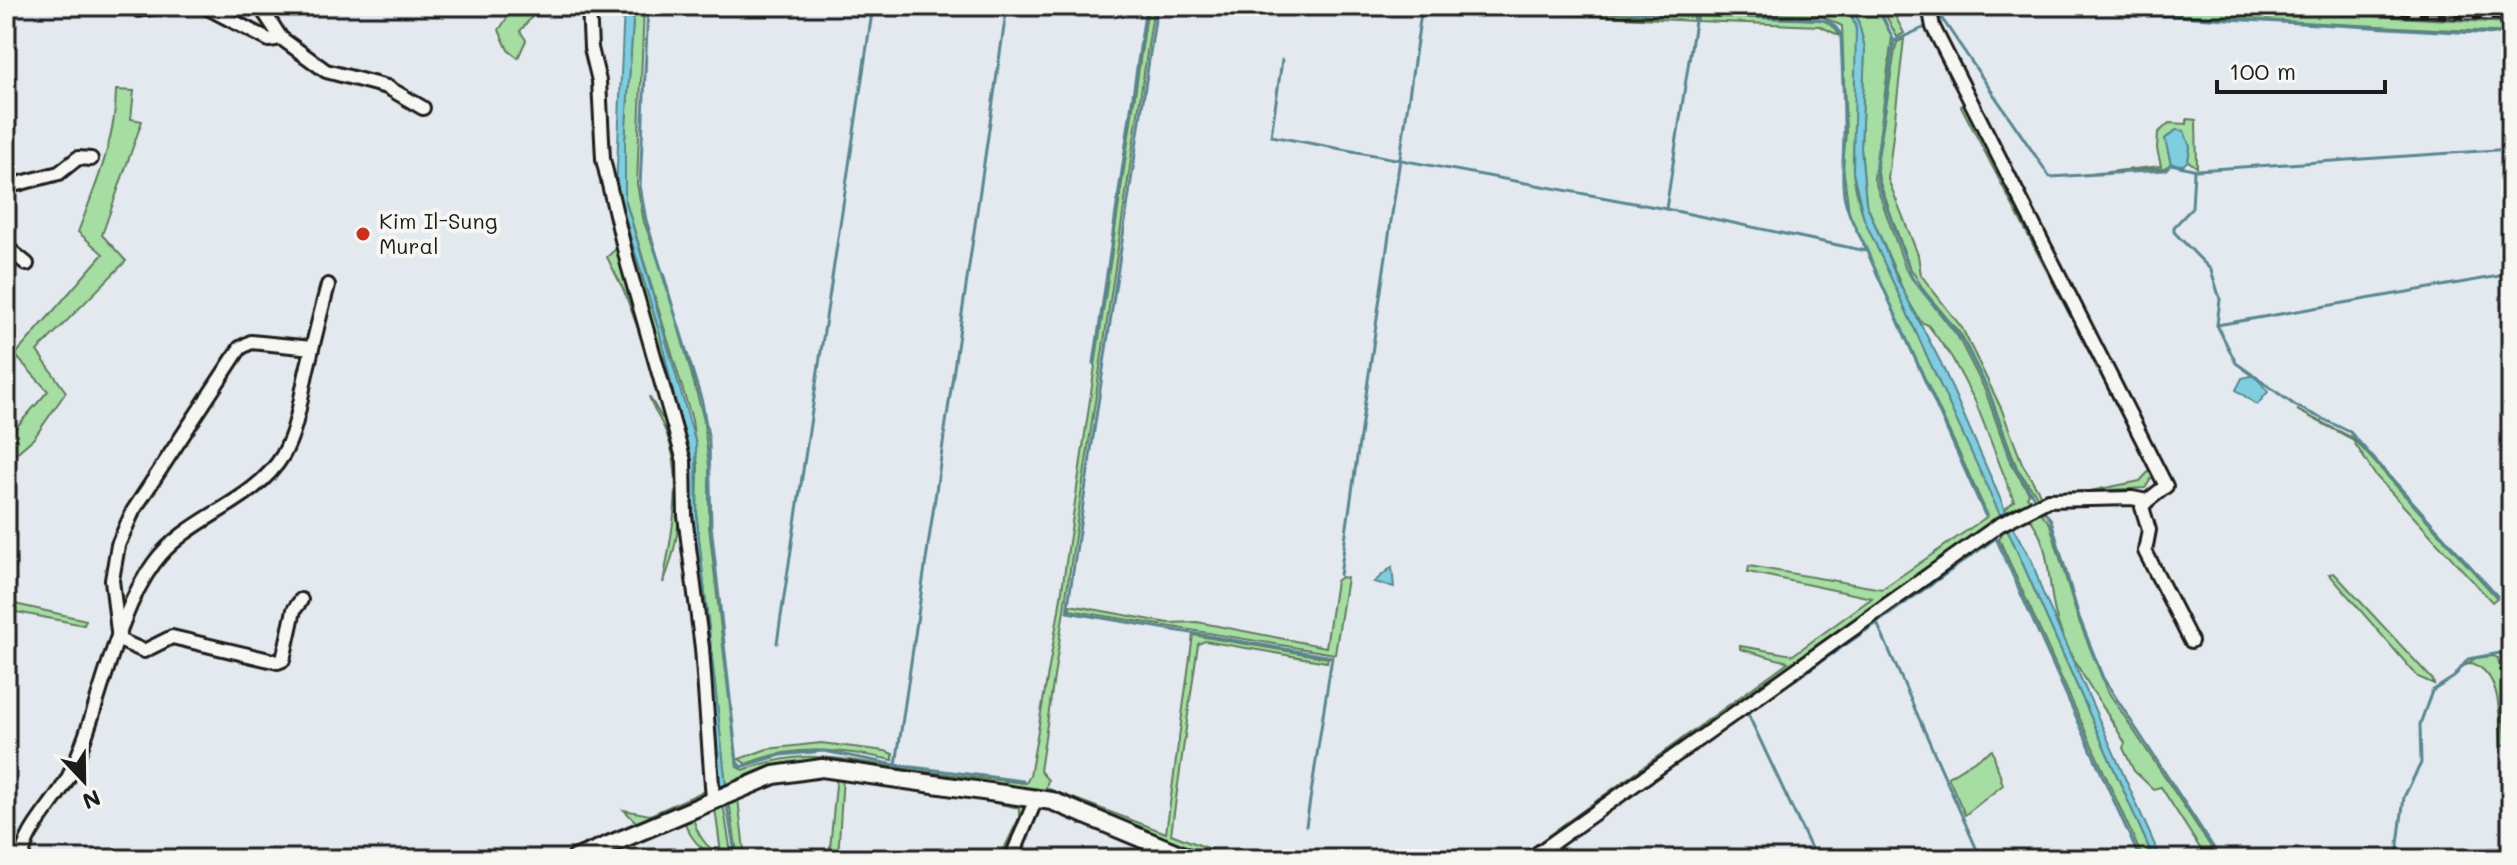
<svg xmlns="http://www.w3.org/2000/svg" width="2517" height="865" font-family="Mali,sans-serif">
<rect width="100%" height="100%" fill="#e4e9ef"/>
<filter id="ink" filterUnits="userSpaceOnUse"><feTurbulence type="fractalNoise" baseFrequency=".0125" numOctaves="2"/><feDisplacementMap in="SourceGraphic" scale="16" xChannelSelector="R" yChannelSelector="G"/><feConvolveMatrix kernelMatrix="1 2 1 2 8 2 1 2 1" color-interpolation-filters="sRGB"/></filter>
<g filter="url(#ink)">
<g fill="#a5dda2" stroke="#607c5f" stroke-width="2" fill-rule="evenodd">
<path d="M515,6H541L520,31L526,40L518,58L508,50L499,30Z"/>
<path d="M634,6H644L637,184L644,222L665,278L703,416L709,466V526L737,767L743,770C805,748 833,758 896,767C939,774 982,778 1026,783L1030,776L1059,610L1148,6H1154L1040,771L1048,780L1046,788L1166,833L1193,635L1328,658L1327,662L1205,641L1198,644L1171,834L1236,859H1204L1053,798L768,771L726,786L697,520L698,467L692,420L625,199V141Z"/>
<path d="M1424,6L1694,16L1693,21Z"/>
<path d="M1563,6L1846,7C1872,38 1850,130 1853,171C1854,187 1860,204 1864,219L2000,514L2014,501L1975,401L1951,356L1928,325L1921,322L1906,297L1866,203L1861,148L1865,48L1855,9L1851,6H1876L1892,37L1874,179L1906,270L1958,337L1985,390L2011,464L2029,493L2027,497L2034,503L1527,859H1516L1788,662L1740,649V646L1793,655L1872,598L1748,572L1749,566L1882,589L1988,516L1849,213L1843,166L1846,132L1842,26L1821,16Z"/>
<path d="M1881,6H1890L1904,33L1897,37Z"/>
<path d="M1995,6H2169L2511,23V33Z"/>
<path d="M1698,16L1823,20L1835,28L1840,36L1820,26L1697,21Z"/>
<path d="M1904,39L1888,179L1918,255L1921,275L1962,328L2001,408L2022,463L2042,497L2039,499L2017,468L1990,394L1962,336L1925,292L1909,266L1879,180L1877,164L1895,50L1897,42Z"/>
<path d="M116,90L134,91L131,119L142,121L102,235L126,261L37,351L66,392L34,438L6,462V439L48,391L15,355L103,254L78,232C95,187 116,139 116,90Z"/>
<path d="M1965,101L2155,473L2145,488L2090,491L2140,481L2150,470L1961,106Z"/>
<path d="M2187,119L2196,120L2197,167L2188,161L2190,147L2184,132L2176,130L2165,139L2171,164L2164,168L2081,175L2161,166L2157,149L2158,133L2169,123L2187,124Z"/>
<path d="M611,176L660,334L691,472L689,519L720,788L717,790L704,650L687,523L685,451Z"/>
<path d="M618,247L650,361L624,291L607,257Z"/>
<path d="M649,396L662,418L670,420C682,476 686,529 663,583C671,536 685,481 667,435C662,421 653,410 649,396Z"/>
<path d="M2297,410L2353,438L2497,598L2492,602L2375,475L2352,439Z"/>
<path d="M2038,509L2050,524L2077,616L2107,690L2219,859H2207L2161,787L2153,789L2134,771L2123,748L2125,743C2102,702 2075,670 2059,626C2045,589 2055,547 2027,515Z"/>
<path d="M2006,526L2154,859H2143L1999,539Z"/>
<path d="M2334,573L2433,680L2434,684L2418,677L2329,574Z"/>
<path d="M1341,577L1347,578L1335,654L1069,610L1070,605L1168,623L1197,622L1326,647L1336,581Z"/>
<path d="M6,602L86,620L84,625L6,610Z"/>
<path d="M2493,656L2498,658L2506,698L2511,697V704L2503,713L2505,737L2511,736V744L2501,746C2499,718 2503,675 2472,663L2463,666L2476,658Z"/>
<path d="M821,743L885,751L893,754V760C842,749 794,744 746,764L739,759L767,749Z"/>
<path d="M1992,750L2003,785L1965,815L1948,777Z"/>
<path d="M837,774L843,775L838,859H829Z"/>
<path d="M898,783L1027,802L1028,812L1007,859H999L1019,818V808Z"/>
<path d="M709,789V794L638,824L624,810L650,815Z"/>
<path d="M728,795L738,798L745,859H738Z"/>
<path d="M722,797L732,859C708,859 692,843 684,821ZM715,808L721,853C706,850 696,832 693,817Z"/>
</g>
<g fill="#80cddf" stroke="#588691" stroke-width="2">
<path d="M624,6H634L625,141V199L696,444L697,520L726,786L720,788L689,519L691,472L660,334L616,190Z"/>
<path d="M1841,6L1855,9L1865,48L1861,148L1866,203L1897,279L1941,363L2006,512L2000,515L1864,219L1853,172L1856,28L1851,13Z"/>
<path d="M2176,130L2184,131L2190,147L2188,161L2183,165L2171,164L2165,139Z"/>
<path d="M2255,375L2268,392L2257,405L2236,390L2242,378Z"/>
<path d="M2011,524L2032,561L2042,591L2161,859H2154L2006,526Z"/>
<path d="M1392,567L1394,587L1374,582Z"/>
</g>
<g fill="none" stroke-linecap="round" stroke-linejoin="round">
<g stroke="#588691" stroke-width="3">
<path d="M648,6L640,187L646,220L702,402L709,442L711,525L737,762L741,767L781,755L824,751L896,765L1023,781"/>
<path d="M1157,6L1067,612L1332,657L1306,826"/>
<path d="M1516,6L1814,19C1827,20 1834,23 1841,35C1842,66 1844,97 1844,128C1844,180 1835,194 1863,242L1985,515"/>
<path d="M1878,6L1894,41L1876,163L1877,180L1912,278L1963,341L1988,390L2013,464L2036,501"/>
<path d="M2087,11L2511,35"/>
<path d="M1937,21L1941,18L1945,23L2050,177L2165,170L2171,164L2197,170L2511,149"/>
<path d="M1894,41L1930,25"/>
<path d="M1282,60L1271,136L1666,209L1866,251"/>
<path d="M2194,171L2192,208L2174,227V232L2211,270L2220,299L2217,325L2236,363L2296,406L2350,432L2497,596"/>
<path d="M1666,209L1696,15"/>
<path d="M2217,325L2511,274"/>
<path d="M1094,363L1146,6"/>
<path d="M2041,507L2051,520L2079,617L2103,678L2221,859"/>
<path d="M1340,575L1422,6"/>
<path d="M777,643L873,6"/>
<path d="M1747,712L1816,859"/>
<path d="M1745,714L1877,623"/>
<path d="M896,765L1007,6"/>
<path d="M726,800L736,859"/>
<path d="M1541,859L1736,720"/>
<path d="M1981,859L1877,623L1996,538L2140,859"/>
<path d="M2400,859L2398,844L2404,797L2421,763L2420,724L2432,691L2454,677L2468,659L2511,651"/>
<path d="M2433,859L2461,850L2511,848"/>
</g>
<defs>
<g id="street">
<path d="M204,6L269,40L281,38"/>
<path d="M260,6L281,38L326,71L387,87L423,108"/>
<path d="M589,6L591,48L599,81L603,159L628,265L684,461L685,516L702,648L713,799"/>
<path d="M2365,6L2511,13"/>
<path d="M139,10L162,6"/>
<path d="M6,187L59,173L78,158L91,159"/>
<path d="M6,247L27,264"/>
<path d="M2147,501L2142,507L2149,530L2145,551L2191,641"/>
<path d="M301,600L294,610L283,660L278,662L172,637L144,651L119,640L112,580L118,545L133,511L240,348L251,342L312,348"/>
<path d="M22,859C24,830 56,803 69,776C100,712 113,619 154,563C188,516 253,505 283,455C297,430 300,401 306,374C313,344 320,315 328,285"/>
<path d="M1011,859L1036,799"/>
<path d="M1530,859L1999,525L2048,500L2132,498L2147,501L2166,486L1933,27L1929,6"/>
</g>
<path id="secondary" d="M575,859L774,775L822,768L1052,801L1191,859"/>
</defs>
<use href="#street" stroke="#1c1c1c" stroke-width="18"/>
<use href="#secondary" stroke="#1c1c1c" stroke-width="22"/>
<use href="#street" stroke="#f6f6f2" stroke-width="12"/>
<use href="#secondary" stroke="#f6f6f2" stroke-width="16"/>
<defs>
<path id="rail" d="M2248,6L2511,19"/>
</defs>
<use href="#rail" stroke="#1c1c1c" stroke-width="6"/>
<use href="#rail" stroke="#f6f6f2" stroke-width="3" stroke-dasharray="9" stroke-linecap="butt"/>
</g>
</g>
<circle fill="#c8321e" stroke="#f6f6f2" stroke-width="3" cx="363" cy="234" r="8"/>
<g text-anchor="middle" stroke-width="8" stroke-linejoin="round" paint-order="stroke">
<g font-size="22" fill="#1c1c1c" stroke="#f6f6f2" text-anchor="start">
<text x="379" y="229">Kim Il-Sung<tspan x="379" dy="25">Mural</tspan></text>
</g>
</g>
<rect width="2517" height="865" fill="none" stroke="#f6f6f2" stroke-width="32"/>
<rect x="16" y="16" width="2485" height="833" fill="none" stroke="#1c1c1c" stroke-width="3" filter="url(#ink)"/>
<g transform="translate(84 781) rotate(158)" stroke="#f6f6f2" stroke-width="6" paint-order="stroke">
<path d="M0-6L14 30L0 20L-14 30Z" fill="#1c1c1c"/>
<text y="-12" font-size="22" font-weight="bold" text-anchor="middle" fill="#1c1c1c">N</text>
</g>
<path d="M2217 80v12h168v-12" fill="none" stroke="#1c1c1c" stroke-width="4"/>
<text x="2229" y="80" font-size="24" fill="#1c1c1c" stroke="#f6f6f2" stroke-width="6" paint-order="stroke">100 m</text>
</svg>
